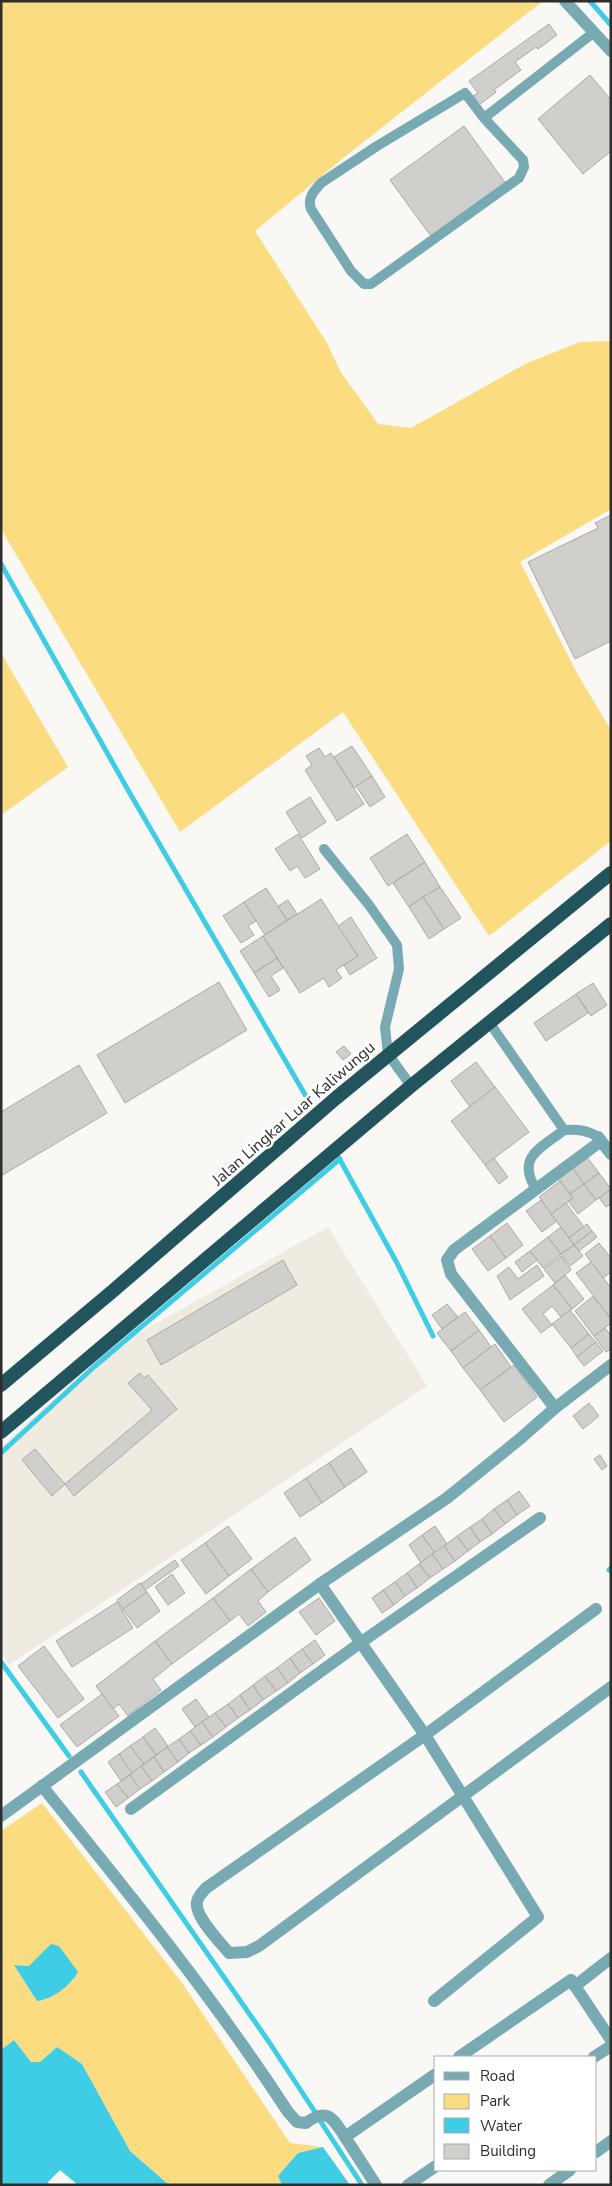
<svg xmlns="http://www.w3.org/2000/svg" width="612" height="2186" font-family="'Nunito Sans',sans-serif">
<rect width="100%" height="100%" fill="#f9f8f5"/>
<path fill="#efebe1" d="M328,1227L427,1386L9,1665L1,1652V1447L105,1352Z"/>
<g fill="#fcdc81" fill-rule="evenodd">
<path d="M1,1H543L347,155L255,231L327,343L340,371L378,424L411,428L525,364L580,342L611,341V509L520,562L578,675L611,730V841L489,936L343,712L180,832L1,529Z"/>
<path d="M1,653L68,767L1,815Z"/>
<path d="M42,1803L182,1983L290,2143L323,2147L298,2153L278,2176L282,2185H169L130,2151L82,2064L57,2047L40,2062H31L14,2040L1,2050V1831ZM14,1965L29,1966L74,1980L45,2000L37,2001Z"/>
</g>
<g fill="#3fcde5">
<path d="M51,1944L59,1946L78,1972C71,1985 52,2000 37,2001L14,1965L29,1966Z"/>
<path d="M14,2040L31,2062H40L57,2047L82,2064L130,2151L169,2185H78L60,2170L48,2182L49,2185H1V2050Z"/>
<path d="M323,2147L350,2185H282L278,2176L298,2153Z"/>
</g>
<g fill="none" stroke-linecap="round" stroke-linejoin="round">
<g stroke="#3fcde5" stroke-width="5">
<path d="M590,1L611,25"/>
<path d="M1,564L128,790L307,1098"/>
<path d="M339,1158L397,1263L433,1336"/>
<path d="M1,1453L95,1366L340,1159"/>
<path d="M609,1570L611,1568"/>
<path d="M1,1662L69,1756"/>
<path d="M81,1772L269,2042L315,2112"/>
<path d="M319,2119L362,2185"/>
</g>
</g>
<g fill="#d0cfcc" stroke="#abaaa8">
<path d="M549,24L557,35L538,49L536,47L515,62L521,70L494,90L496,92L479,105L473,96L478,93L469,81Z"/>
<path d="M590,75L611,100V151L583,174L538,119Z"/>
<path d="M464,126L507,185L433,239L390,180Z"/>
<path d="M611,515V641L575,659L528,562L598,528L595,523Z"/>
<path d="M352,746L372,776L354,788L334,757Z"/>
<path d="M319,748L325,757L331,753L364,804L337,821L305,770L312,765L306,756Z"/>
<path d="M372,776L385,797L370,807L356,786Z"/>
<path d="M310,797L326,822L302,838L286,812Z"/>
<path d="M298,834L320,869L305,878L297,866L290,871L275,849Z"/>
<path d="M407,834L425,862L388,886L370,858Z"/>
<path d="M425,862L440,887L409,907L393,883Z"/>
<path d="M440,887L461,918L444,929L423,897Z"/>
<path d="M266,888L287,920L265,935L244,902Z"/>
<path d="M423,897L444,929L429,939L409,907Z"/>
<path d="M321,899L358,956L336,970L342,978L329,987L324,978L300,993L263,936Z"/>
<path d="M288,900L297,914L287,920L278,906Z"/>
<path d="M244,902L256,921L248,926L254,935L241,943L223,916Z"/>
<path d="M351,917L377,958L350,975L344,965L358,956L338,926Z"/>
<path d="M263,936L277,958L254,973L240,951Z"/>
<path d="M277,958L283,968L271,976L280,990L269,997L254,973Z"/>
<path d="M219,982L247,1030L125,1103L97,1055Z"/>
<path d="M593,983L607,1005L591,1016L576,994Z"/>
<path d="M576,994L588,1013L546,1041L534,1023Z"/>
<path d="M344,1046L351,1054L343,1060L336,1052Z"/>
<path d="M476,1062L495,1087L470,1107L451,1081Z"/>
<path d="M79,1065L107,1113L1,1176V1112Z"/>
<path d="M495,1087L529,1132L485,1165L451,1121Z"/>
<path d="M587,1157L599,1173L584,1184L572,1168Z"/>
<path d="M494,1158L508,1177L499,1184L485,1165Z"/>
<path d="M572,1168L584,1184L570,1194L558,1178Z"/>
<path d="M599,1173L611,1189L596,1200L584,1184Z"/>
<path d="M560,1181L573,1198L551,1214L539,1197Z"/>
<path d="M584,1184L596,1200L578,1214L568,1201L573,1198L570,1194Z"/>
<path d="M611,1189V1204L606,1207L599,1198Z"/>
<path d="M541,1200L557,1221L542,1232L526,1211Z"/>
<path d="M566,1203L584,1227L569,1238L551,1214Z"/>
<path d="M507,1223L523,1245L506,1258L490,1236Z"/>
<path d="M587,1224L592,1231L574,1245L569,1238Z"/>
<path d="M561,1227L574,1245L561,1254L548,1237Z"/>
<path d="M592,1231L597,1237L579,1251L574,1245Z"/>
<path d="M490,1236L506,1258L488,1271L472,1249Z"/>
<path d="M548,1237L561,1254L543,1268L530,1251Z"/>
<path d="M599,1243L611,1258V1272L603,1278L585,1254Z"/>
<path d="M574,1245L583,1256L570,1266L561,1254Z"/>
<path d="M530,1251L537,1260L522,1272L515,1262Z"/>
<path d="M561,1256L571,1270L555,1283L544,1269Z"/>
<path d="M283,1260L297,1285L161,1365L147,1340Z"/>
<path d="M591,1262L611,1288V1319L576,1273Z"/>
<path d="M537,1265L544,1276L510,1300L497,1276L509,1267L518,1279Z"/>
<path d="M565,1275L584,1299L572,1309L553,1285Z"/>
<path d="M553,1285L572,1309L561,1317L552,1306L543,1314L552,1325L541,1333L522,1309Z"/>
<path d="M593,1296L611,1319V1323L594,1336L575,1311Z"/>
<path d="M447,1304L458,1317L442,1329L432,1315Z"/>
<path d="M570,1310L589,1334L571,1348L552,1324Z"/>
<path d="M465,1312L479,1330L451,1351L437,1333Z"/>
<path d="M605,1328L611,1336V1349L606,1352L594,1336Z"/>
<path d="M479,1330L491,1347L463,1368L451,1351Z"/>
<path d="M589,1334L596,1342L577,1357L571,1348Z"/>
<path d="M596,1342L603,1351L584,1366L577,1357Z"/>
<path d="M495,1344L511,1367L480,1390L463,1368Z"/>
<path d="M514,1365L537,1397L504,1422L480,1390Z"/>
<path d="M140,1373L144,1378L148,1375L177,1409L74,1496L65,1484L152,1410L128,1383Z"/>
<path d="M589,1403L599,1416L583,1429L573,1416Z"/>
<path d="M351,1448L367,1472L345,1487L329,1463Z"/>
<path d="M35,1449L65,1484L52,1496L22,1460Z"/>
<path d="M600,1455L607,1466L602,1470L594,1459Z"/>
<path d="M329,1463L345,1487L322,1503L306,1478Z"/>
<path d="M306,1478L322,1503L300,1517L284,1493Z"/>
<path d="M519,1491L530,1506L517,1515L507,1500Z"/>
<path d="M507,1500L517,1515L505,1524L494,1509Z"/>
<path d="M494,1509L505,1524L492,1534L482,1519Z"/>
<path d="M482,1519L492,1534L480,1542L470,1527Z"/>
<path d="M228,1526L252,1559L229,1576L205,1543Z"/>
<path d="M435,1526L447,1544L435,1553L422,1535Z"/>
<path d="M470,1527L480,1542L468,1551L457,1536Z"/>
<path d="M422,1535L435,1553L421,1563L409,1545Z"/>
<path d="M457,1536L468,1551L455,1561L444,1546Z"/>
<path d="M295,1537L311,1560L268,1592L251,1569Z"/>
<path d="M205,1543L229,1576L206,1594L181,1560Z"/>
<path d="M444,1546L455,1561L443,1569L432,1554Z"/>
<path d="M432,1554L443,1569L430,1578L419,1564Z"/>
<path d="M175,1560L179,1566L145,1590L141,1584Z"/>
<path d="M419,1564L430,1578L417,1588L407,1573Z"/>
<path d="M251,1569L268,1592L258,1601L266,1612L248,1626L239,1614L230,1621L213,1598Z"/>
<path d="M407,1573L417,1588L405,1596L395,1582Z"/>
<path d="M172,1574L185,1593L168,1605L155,1587Z"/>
<path d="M395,1582L405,1596L394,1605L383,1590Z"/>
<path d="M140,1583L147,1592L123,1609L117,1600Z"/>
<path d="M383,1590L394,1605L382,1613L372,1598Z"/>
<path d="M147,1592L160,1611L137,1628L123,1609Z"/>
<path d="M213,1598L230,1621L172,1664L155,1641Z"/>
<path d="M319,1598L335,1621L316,1635L299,1612Z"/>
<path d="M117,1602L133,1628L72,1667L56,1641Z"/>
<path d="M315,1640L325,1655L313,1664L302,1649Z"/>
<path d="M155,1641L172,1664L153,1679L161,1690L128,1716L119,1704L113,1709L96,1686Z"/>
<path d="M44,1646L84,1699L58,1718L18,1666Z"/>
<path d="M302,1649L313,1664L300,1673L290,1658Z"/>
<path d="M290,1658L300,1673L288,1683L277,1668Z"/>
<path d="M277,1668L288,1683L276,1691L265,1676Z"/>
<path d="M265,1676L276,1691L263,1700L253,1685Z"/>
<path d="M253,1685L263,1700L250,1710L240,1695Z"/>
<path d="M102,1694L119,1716L77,1747L60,1725Z"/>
<path d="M240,1695L250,1710L238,1718L228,1704Z"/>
<path d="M196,1699L209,1717L195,1727L182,1709Z"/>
<path d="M228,1704L238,1718L226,1727L215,1713Z"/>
<path d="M215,1713L226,1727L213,1737L202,1722Z"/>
<path d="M202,1722L213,1737L201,1745L190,1731Z"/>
<path d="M155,1728L168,1746L156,1755L143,1737Z"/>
<path d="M190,1731L201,1745L189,1753L179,1739Z"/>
<path d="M143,1737L156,1755L144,1764L130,1746Z"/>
<path d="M179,1739L189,1753L178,1762L167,1747Z"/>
<path d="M130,1746L144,1764L132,1773L119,1754Z"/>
<path d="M167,1747L178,1762L164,1772L154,1757Z"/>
<path d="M119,1754L132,1773L121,1781L108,1762Z"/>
<path d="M154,1757L164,1772L152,1781L141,1766Z"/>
<path d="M141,1766L152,1781L140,1789L130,1775Z"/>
<path d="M130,1775L140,1789L128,1798L117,1784Z"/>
<path d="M117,1784L128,1798L116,1807L105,1792Z"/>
</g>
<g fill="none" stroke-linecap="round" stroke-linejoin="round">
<g stroke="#78aab3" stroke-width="10">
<path d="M484,118L523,160L524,167L519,178L371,284H364L351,271L311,209C307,198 314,191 321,183L377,146L465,93L484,118L593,33"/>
<path d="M324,849L369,905L397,945L399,969L385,1027L388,1054L411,1086"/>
<path d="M489,1022L564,1130C577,1129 587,1130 598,1137"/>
<path d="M536,1189C516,1157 540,1149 564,1130"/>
</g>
<g stroke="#78aab3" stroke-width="12">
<path d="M565,1L611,51"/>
<path d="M598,1137L611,1154"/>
<path d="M555,1408L451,1274L447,1260L454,1250L601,1141"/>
<path d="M320,1584L425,1735L538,1917L434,2001"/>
<path d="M596,1609L425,1735L206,1888C202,1893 198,1896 197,1902C194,1916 220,1942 229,1953L247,1952L259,1946L611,1687"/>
<path d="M42,1786C128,1892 214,1998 288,2112L297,2122L306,2123C327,2107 333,2118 345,2137L436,2074"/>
<path d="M131,1809L360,1643L540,1518"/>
<path d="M1,1816L320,1584L447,1498L521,1438L555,1408L611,1365"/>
<path d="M575,1986L611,1958"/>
<path d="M459,2057L571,1980L611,2040"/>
<path d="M594,2057L611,2046"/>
<path d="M345,2137L376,2185"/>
<path d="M596,2152L611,2141"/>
<path d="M408,2185L436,2166"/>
<path d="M549,2185L570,2170"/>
</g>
<g stroke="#22545e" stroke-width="14">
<path d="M1,1385L114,1290L336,1098L611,873"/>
<path d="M1,1432L411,1086L611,924"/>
</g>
</g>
<g text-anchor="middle" stroke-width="5" stroke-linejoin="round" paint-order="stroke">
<g font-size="16" fill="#2e2e2d" stroke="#fff">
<text transform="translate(293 1113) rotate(-41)" y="6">Jalan Lingkar Luar Kaliwungu</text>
</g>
</g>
<rect width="612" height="2186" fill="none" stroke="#2e2e2d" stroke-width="5"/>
<rect x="434" y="2056" width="162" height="115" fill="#ffffff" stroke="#ababab"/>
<rect x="444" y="2072" width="25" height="8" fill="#78aab3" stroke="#ababab"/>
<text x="480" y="2081" font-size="15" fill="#2e2e2d">Road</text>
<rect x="444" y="2094" width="25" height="15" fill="#fcdc81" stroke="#ababab"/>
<text x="480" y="2106" font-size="15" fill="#2e2e2d">Park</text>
<rect x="444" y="2118" width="25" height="15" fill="#3fcde5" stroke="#ababab"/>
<text x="480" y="2131" font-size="15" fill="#2e2e2d">Water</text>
<rect x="444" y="2144" width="25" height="15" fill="#d0cfcc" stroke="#ababab"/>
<text x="480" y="2156" font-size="15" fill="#2e2e2d">Building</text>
</svg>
